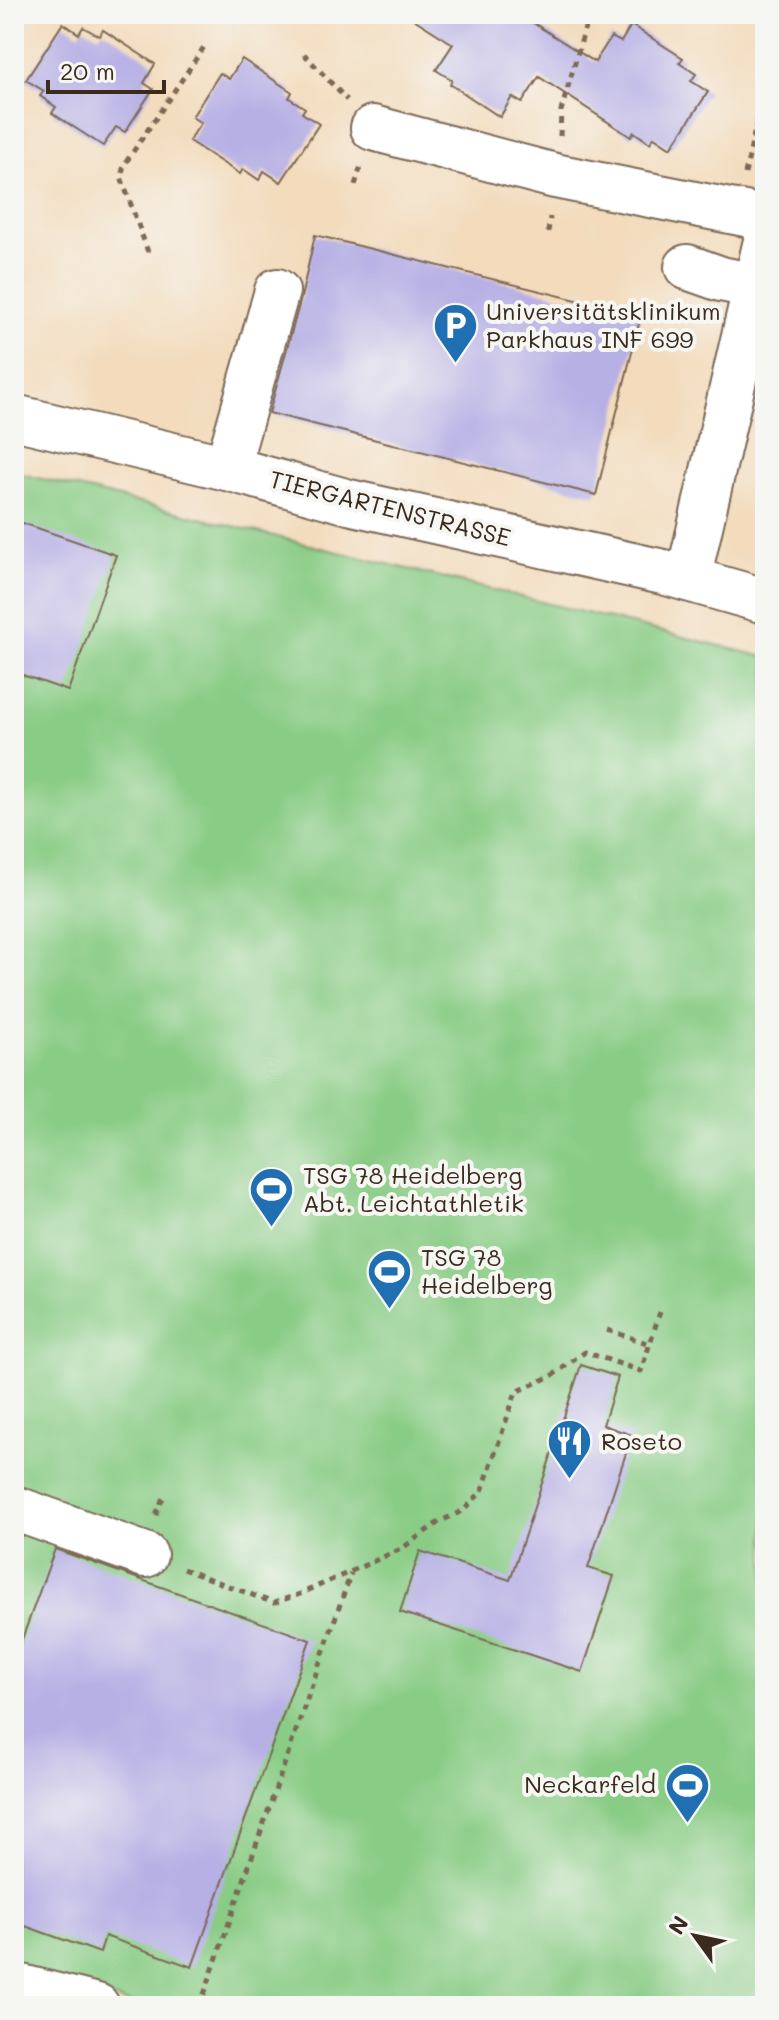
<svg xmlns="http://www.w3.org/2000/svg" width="779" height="2020" font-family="Mali,sans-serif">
<rect width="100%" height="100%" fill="#f6f6f2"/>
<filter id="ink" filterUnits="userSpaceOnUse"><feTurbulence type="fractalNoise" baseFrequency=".0125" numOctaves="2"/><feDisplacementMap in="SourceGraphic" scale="16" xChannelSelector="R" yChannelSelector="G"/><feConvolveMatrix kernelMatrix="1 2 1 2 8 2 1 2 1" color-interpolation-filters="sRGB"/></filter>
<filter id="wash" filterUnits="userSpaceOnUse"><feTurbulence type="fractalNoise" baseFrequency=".006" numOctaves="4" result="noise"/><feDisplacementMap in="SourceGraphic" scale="32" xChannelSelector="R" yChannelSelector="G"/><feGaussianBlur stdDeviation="1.8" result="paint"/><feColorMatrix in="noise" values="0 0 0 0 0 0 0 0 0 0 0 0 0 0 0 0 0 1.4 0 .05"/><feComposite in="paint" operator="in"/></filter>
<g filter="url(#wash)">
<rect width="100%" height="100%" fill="#f3dbbc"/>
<path fill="#ddd5f6" d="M765,344V556L756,542L750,517V458L757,378Z"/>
<path fill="#89cc85" stroke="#627b52" stroke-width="2" d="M14,472L765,657V2006H137L14,1966Z"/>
<g id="blocks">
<g fill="#b7b0e5">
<path d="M406,14H519L595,62L611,37L621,42L631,25L683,58L679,63L696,74L691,81L708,92L671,148L654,137L650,143L634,132L631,137L539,77L522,103L512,97L500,117L450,84L452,80L436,70L453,44Z"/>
<path d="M63,23L79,34L83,27L99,36L103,30L155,64L144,83L153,89L125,132L116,127L103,146L52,113L56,107L40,96L44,91L26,80Z"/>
<path d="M242,59L292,92L289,98L305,108L302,113L319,124L281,182L264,171L259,180L243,169L240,174L189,141L201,123L192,117L220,73L229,79Z"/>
<path d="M315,235L641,316L596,495L269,413L301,298Z"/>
<path d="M14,520L116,555L68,691L14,672Z"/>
<path d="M581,1365L618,1377L603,1425L632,1435L588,1568L614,1576L582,1672L400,1612L420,1551L510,1580Z"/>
<path d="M55,1549L310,1640L192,1967L105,1936L100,1953L14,1922V1661Z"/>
</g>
</g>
</g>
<g filter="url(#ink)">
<use href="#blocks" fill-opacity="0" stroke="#7b6855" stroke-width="2"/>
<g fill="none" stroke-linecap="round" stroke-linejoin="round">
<defs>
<g id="minor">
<path d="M373,128L555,176L765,218"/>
<path d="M687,267L721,279L755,286"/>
<path d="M14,417L227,468L349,502L663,572L765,601"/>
<path d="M227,468L277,291"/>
<path d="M688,579L765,245"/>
<path d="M14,1508L145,1555"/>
<path d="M14,1985L97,2006"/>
</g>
</defs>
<use href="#minor" stroke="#7b6855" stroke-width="48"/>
<g stroke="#7b6855" stroke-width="5" stroke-dasharray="6 6" stroke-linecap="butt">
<path d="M738,14L765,21"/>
<path d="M14,19L17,14"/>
<path d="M304,54L347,100"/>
<path d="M560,136L561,111L589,14"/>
<path d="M745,174L765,85"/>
<path d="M355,185L361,166"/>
<path d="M548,232L550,217"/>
<path d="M148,252L121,177L124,165L204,47"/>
<path d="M607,1330L650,1344"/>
<path d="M156,1515L164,1495"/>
<path d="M183,1569L274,1603L300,1594L401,1549L439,1522L464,1510L482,1491L516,1392L553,1375L585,1352L641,1371L660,1312"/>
<path d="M200,2006L351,1573"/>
</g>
<use href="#minor" stroke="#fff" stroke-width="44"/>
</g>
</g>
<defs>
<symbol id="parking-pin" viewBox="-11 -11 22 30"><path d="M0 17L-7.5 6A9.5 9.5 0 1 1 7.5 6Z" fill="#1f6fb2" stroke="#f6f6f2"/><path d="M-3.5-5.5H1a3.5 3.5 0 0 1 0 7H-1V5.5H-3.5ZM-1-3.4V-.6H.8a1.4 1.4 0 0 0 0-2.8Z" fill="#fff"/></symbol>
<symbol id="stadium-pin" viewBox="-11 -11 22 30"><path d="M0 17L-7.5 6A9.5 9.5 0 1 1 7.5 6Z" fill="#1f6fb2" stroke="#f6f6f2"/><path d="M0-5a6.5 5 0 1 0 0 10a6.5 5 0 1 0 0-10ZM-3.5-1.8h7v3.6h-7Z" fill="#fff"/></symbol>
<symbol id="restaurant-pin" viewBox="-11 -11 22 30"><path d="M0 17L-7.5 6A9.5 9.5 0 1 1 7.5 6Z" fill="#1f6fb2" stroke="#f6f6f2"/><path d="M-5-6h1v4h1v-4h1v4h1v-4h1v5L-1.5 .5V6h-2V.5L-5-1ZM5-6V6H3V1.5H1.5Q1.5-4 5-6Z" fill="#fff"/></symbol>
</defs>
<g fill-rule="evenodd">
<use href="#parking-pin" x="430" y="300" width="51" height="69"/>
<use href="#stadium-pin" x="246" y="1164" width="51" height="69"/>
<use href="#stadium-pin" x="364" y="1246" width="51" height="69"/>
<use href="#restaurant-pin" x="544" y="1416" width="51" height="69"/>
<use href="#stadium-pin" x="662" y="1760" width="51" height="69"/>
</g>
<g text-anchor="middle" stroke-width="8" stroke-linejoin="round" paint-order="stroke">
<g font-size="24" fill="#3b2a1e" stroke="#f6f6f2" text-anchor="start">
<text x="486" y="320">Universitätsklinikum<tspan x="486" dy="28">Parkhaus INF 699</tspan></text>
<text x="303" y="1184">TSG 78 Heidelberg<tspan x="303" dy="28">Abt. Leichtathletik</tspan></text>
<text x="421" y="1266">TSG 78<tspan x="421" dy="28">Heidelberg</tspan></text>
<text x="601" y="1450">Roseto</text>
<text x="656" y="1793" text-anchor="end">Neckarfeld</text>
</g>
<g font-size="24" fill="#3b2a1e" stroke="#f6f6f2">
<text transform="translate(390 509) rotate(14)" y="8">TIERGARTENSTRASSE</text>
</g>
</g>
<rect width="779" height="2020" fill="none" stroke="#f6f6f2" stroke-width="48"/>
<g transform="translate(695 1936) rotate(303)" stroke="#f6f6f2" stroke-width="6" paint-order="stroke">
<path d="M0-6L14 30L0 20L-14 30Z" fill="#3b2a1e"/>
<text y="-12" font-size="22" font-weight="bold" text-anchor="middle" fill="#3b2a1e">N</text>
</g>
<path d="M48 80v12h116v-12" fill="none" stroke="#3b2a1e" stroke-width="4"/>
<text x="60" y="80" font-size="24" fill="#3b2a1e" stroke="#f6f6f2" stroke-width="6" paint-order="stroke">20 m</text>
</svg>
